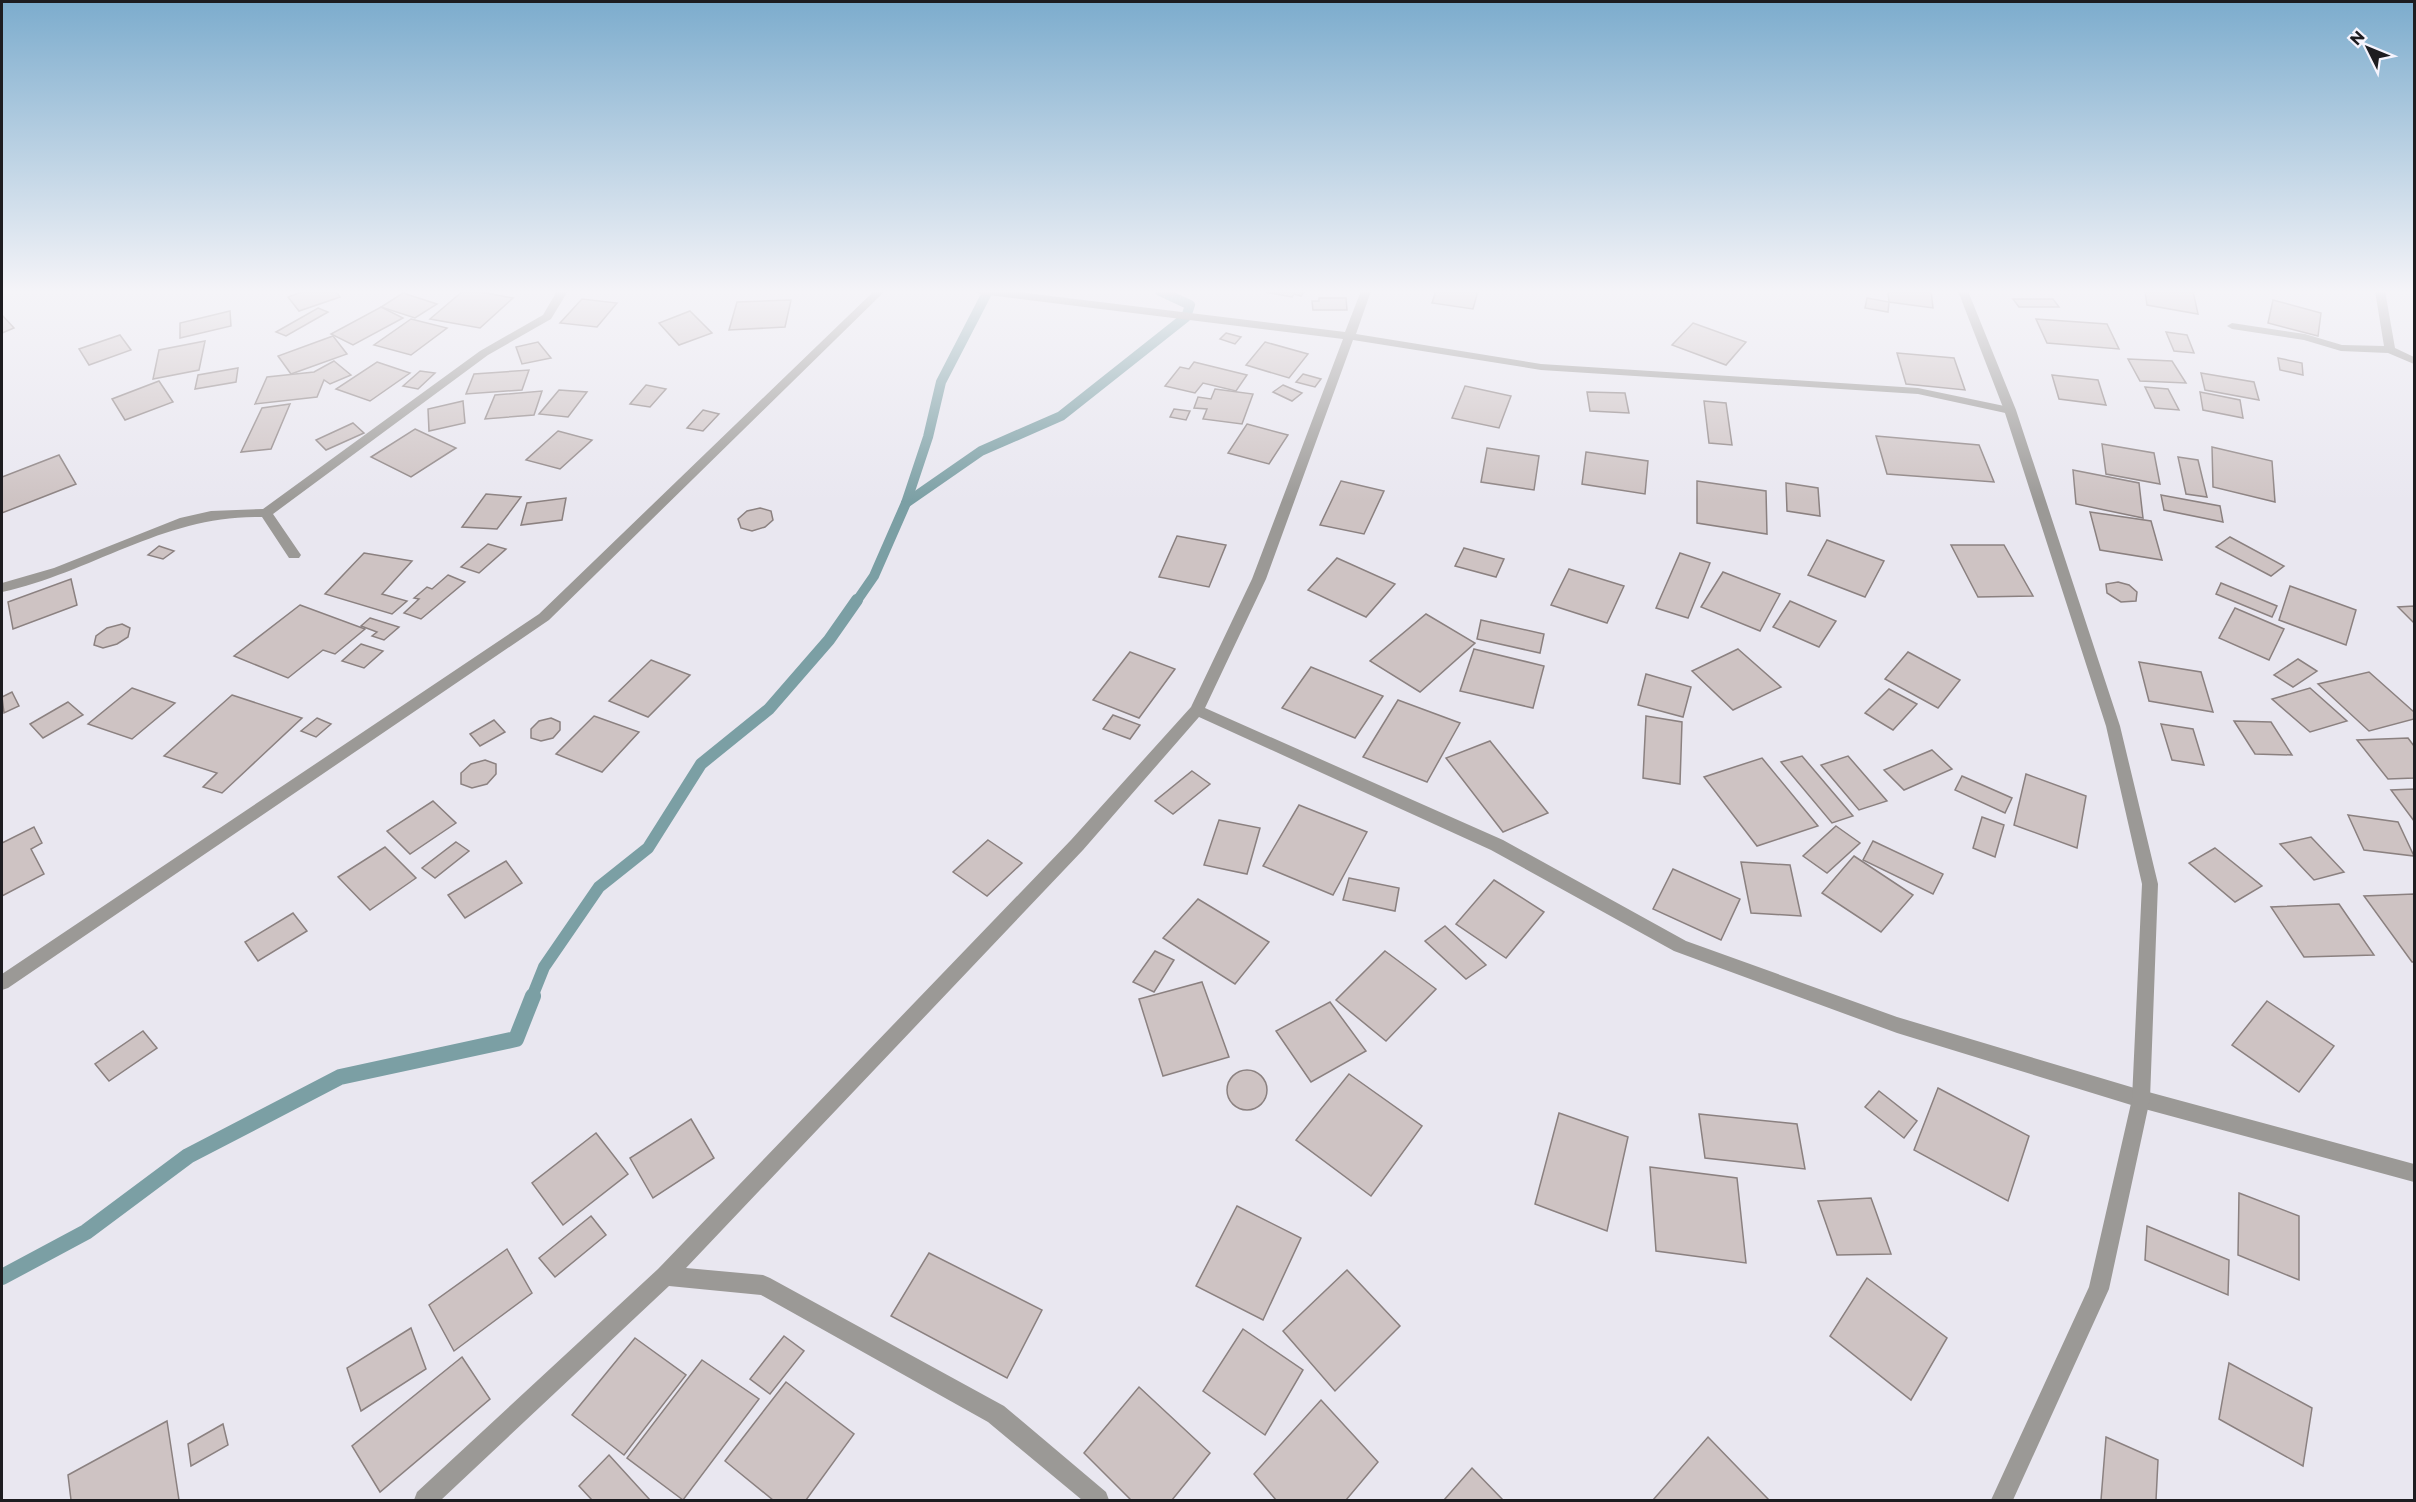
<svg xmlns="http://www.w3.org/2000/svg" width="2416" height="1502" font-family="Montserrat,sans-serif">
<rect width="100%" height="100%" fill="#e9e7f0"/>
<g fill="none" stroke-linecap="round" stroke-linejoin="round">
<g stroke="#7b9fa4" stroke-width="10">
<path d="M906,503L981,451L1061,416L1186,317L1190,305L1160,291"/>
<path d="M856,602L874,576L906,503L928,437L941,382L988,291"/>
</g>
<path stroke="#7b9fa4" stroke-width="12" d="M532,997L544,967L599,887L648,848L701,764L769,709L829,640L857,600"/>
<path stroke="#7b9fa4" stroke-width="16" d="M2,1277L86,1232L188,1156L340,1077L516,1039L533,996"/>
</g>
<g fill="#cec3c3" stroke="#8b8180" stroke-width="1.5">
<path d="M304,291H336L340,297L299,311L288,297Z"/>
<path d="M463,291H475L513,298L480,328L430,319Z"/>
<path d="M1304,291L1301,296L1294,294L1292,297L1265,292Z"/>
<path d="M1436,291H1478L1473,309L1432,303Z"/>
<path d="M1888,291H1931L1933,308L1889,302Z"/>
<path d="M2145,291H2193L2198,314L2147,305Z"/>
<path d="M403,293L437,304L415,318L381,307Z"/>
<path d="M1319,298H1346L1347,310H1313L1312,301H1319Z"/>
<path d="M1867,298L1889,302L1888,312L1865,308Z"/>
<path d="M582,299L617,303L597,327L560,323Z"/>
<path d="M2013,299H2053L2059,307H2019Z"/>
<path d="M791,300L785,327L729,330L737,302Z"/>
<path d="M2273,300L2321,313L2318,336L2268,323Z"/>
<path d="M381,307L403,318L353,345L331,334Z"/>
<path d="M318,308L328,312L286,336L276,332Z"/>
<path d="M230,311L231,326L180,338V323Z"/>
<path d="M690,311L712,333L679,345L659,323Z"/>
<path d="M2,315L14,328L2,333Z"/>
<path d="M411,319L447,328L411,355L374,345Z"/>
<path d="M2036,319L2107,324L2119,349L2047,343Z"/>
<path d="M1693,323L1746,342L1726,365L1672,345Z"/>
<path d="M2166,332L2187,335L2194,353L2174,351Z"/>
<path d="M1226,333L1241,337L1235,344L1220,339Z"/>
<path d="M120,335L131,350L89,365L79,349Z"/>
<path d="M333,336L347,354L291,374L278,356Z"/>
<path d="M205,341L199,370L153,379L159,350Z"/>
<path d="M538,342L551,358L522,364L516,347Z"/>
<path d="M1265,342L1308,354L1289,378L1246,365Z"/>
<path d="M1897,353L1954,358L1965,390L1906,384Z"/>
<path d="M2278,358L2302,363L2303,375L2280,370Z"/>
<path d="M2128,359L2172,361L2186,383L2140,381Z"/>
<path d="M334,361L351,375L330,384L324,380L317,397L255,404L267,377L314,372Z"/>
<path d="M377,362L410,373L370,401L336,389Z"/>
<path d="M1194,362L1247,375L1236,391L1203,383L1195,393L1165,386L1180,367L1189,369Z"/>
<path d="M238,368L236,382L195,389L198,375Z"/>
<path d="M529,370L522,390L466,394L474,374Z"/>
<path d="M420,371L435,373L418,389L403,386Z"/>
<path d="M2201,373L2254,382L2259,400L2205,390Z"/>
<path d="M1303,374L1321,379L1315,387L1296,382Z"/>
<path d="M2052,375L2098,380L2106,405L2059,399Z"/>
<path d="M159,381L173,402L125,420L112,399Z"/>
<path d="M646,385L666,389L650,407L630,404Z"/>
<path d="M1283,385L1302,393L1292,401L1273,392Z"/>
<path d="M1465,386L1511,396L1499,428L1452,418Z"/>
<path d="M2145,387L2168,389L2179,410L2155,408Z"/>
<path d="M1215,389L1253,394L1242,424L1203,419L1207,409L1194,408L1198,397L1211,399Z"/>
<path d="M559,390L587,392L568,417L539,414Z"/>
<path d="M542,391L534,415L485,419L495,395Z"/>
<path d="M1587,392L1625,393L1629,413L1590,411Z"/>
<path d="M2200,392L2240,400L2243,418L2203,410Z"/>
<path d="M463,401L465,423L429,431L428,409Z"/>
<path d="M1704,401L1726,403L1732,445L1709,443Z"/>
<path d="M290,404L271,449L241,452L262,408Z"/>
<path d="M1174,409L1190,411L1186,420L1170,417Z"/>
<path d="M703,410L719,414L703,431L687,428Z"/>
<path d="M353,423L364,433L326,450L316,440Z"/>
<path d="M1247,424L1288,435L1269,464L1228,453Z"/>
<path d="M415,429L456,448L411,477L371,457Z"/>
<path d="M558,431L592,440L560,469L526,460Z"/>
<path d="M1876,436L1979,445L1994,482L1887,474Z"/>
<path d="M2102,444L2154,453L2160,484L2106,474Z"/>
<path d="M2212,447L2272,461L2275,502L2213,487Z"/>
<path d="M1487,448L1539,456L1534,490L1481,482Z"/>
<path d="M1586,452L1648,461L1645,494L1582,484Z"/>
<path d="M59,455L76,484L2,513V477Z"/>
<path d="M2178,457L2198,460L2207,497L2186,494Z"/>
<path d="M2073,470L2139,483L2143,518L2076,504Z"/>
<path d="M1341,481L1384,491L1364,534L1320,525Z"/>
<path d="M1697,481L1766,491L1767,534L1697,523Z"/>
<path d="M1786,483L1818,488L1820,516L1787,511Z"/>
<path d="M486,494L521,497L497,529L462,527Z"/>
<path d="M2161,495L2220,506L2223,522L2164,510Z"/>
<path d="M566,498L562,520L521,525L527,503Z"/>
<path d="M760,508L771,511L773,520L765,527L752,531L741,528L738,519L747,511Z"/>
<path d="M2090,512L2151,521L2162,560L2100,550Z"/>
<path d="M1177,536L1226,545L1209,587L1159,577Z"/>
<path d="M2230,537L2284,566L2271,576L2216,547Z"/>
<path d="M1827,540L1884,561L1865,597L1808,575Z"/>
<path d="M488,544L506,549L479,573L461,567Z"/>
<path d="M1951,545H2004L2033,596L1978,597Z"/>
<path d="M159,546L174,551L163,559L148,555Z"/>
<path d="M1464,548L1504,559L1496,577L1455,566Z"/>
<path d="M364,553L412,561L382,594L407,601L392,614L325,594Z"/>
<path d="M1680,553L1710,563L1688,618L1656,608Z"/>
<path d="M1337,558L1395,584L1366,617L1308,590Z"/>
<path d="M1569,569L1624,586L1607,623L1551,605Z"/>
<path d="M1723,572L1780,594L1760,631L1701,607Z"/>
<path d="M448,575L465,582L421,619L404,613L419,599L414,598L427,587L432,589Z"/>
<path d="M71,579L77,605L13,629L8,602Z"/>
<path d="M2118,582L2129,585L2137,592L2136,601L2121,602L2107,593L2106,584Z"/>
<path d="M2221,583L2277,606L2272,617L2216,594Z"/>
<path d="M2290,586L2356,610L2346,645L2279,620Z"/>
<path d="M1790,601L1836,621L1819,647L1773,627Z"/>
<path d="M300,605L365,629L335,654L323,650L288,678L234,656Z"/>
<path d="M2414,606V623L2398,607Z"/>
<path d="M2235,608L2284,629L2269,660L2219,638Z"/>
<path d="M1426,614L1475,643L1420,692L1370,661Z"/>
<path d="M370,618L399,627L384,640L372,636L377,632L361,626Z"/>
<path d="M1481,620L1544,634L1540,653L1477,639Z"/>
<path d="M122,624L130,628L128,637L117,644L103,648L94,645L96,636L107,628Z"/>
<path d="M361,644L383,651L364,668L342,661Z"/>
<path d="M1474,649L1544,666L1533,708L1460,691Z"/>
<path d="M1738,649L1781,687L1733,710L1692,671Z"/>
<path d="M1130,652L1175,669L1139,718L1093,700Z"/>
<path d="M1908,652L1960,680L1938,708L1885,679Z"/>
<path d="M2298,659L2317,671L2293,687L2274,675Z"/>
<path d="M651,660L690,675L648,717L609,701Z"/>
<path d="M2139,662L2201,672L2213,712L2149,701Z"/>
<path d="M1311,667L1383,696L1355,738L1282,708Z"/>
<path d="M2369,672L2414,712V719L2369,731L2318,684Z"/>
<path d="M1646,674L1691,687L1683,717L1638,705Z"/>
<path d="M132,688L175,703L132,739L88,724Z"/>
<path d="M2310,688L2347,721L2310,732L2272,699Z"/>
<path d="M1889,689L1917,704L1893,730L1865,713Z"/>
<path d="M12,692L19,706L4,713L2,697Z"/>
<path d="M232,695L302,718L222,793L203,787L217,773L164,756Z"/>
<path d="M1398,700L1460,723L1427,782L1363,757Z"/>
<path d="M68,702L83,715L43,738L30,724Z"/>
<path d="M1113,715L1140,725L1130,739L1103,729Z"/>
<path d="M594,716L639,732L602,772L556,754Z"/>
<path d="M1646,716L1682,722L1680,784L1643,778Z"/>
<path d="M317,718L331,724L316,737L301,731Z"/>
<path d="M551,718L560,722V730L553,738L541,741L531,738V729L539,721Z"/>
<path d="M494,720L505,732L480,746L470,734Z"/>
<path d="M2234,721L2271,722L2292,755L2255,754Z"/>
<path d="M2161,724L2193,729L2204,765L2172,760Z"/>
<path d="M2408,738L2414,746V778L2388,779L2357,740Z"/>
<path d="M1490,741L1548,813L1503,832L1446,758Z"/>
<path d="M1932,750L1952,769L1904,790L1884,770Z"/>
<path d="M1802,756L1853,816L1832,823L1781,762Z"/>
<path d="M1848,756L1887,801L1859,810L1821,765Z"/>
<path d="M1762,758L1818,826L1757,846L1704,777Z"/>
<path d="M485,760L496,764V774L487,784L472,788L461,784V773L471,764Z"/>
<path d="M1192,771L1210,784L1173,814L1155,801Z"/>
<path d="M2026,774L2086,796L2077,848L2014,825Z"/>
<path d="M1962,776L2012,798L2005,813L1955,790Z"/>
<path d="M2414,789V821L2391,790Z"/>
<path d="M433,801L456,823L410,854L387,831Z"/>
<path d="M1299,805L1367,832L1333,895L1263,866Z"/>
<path d="M2348,815L2398,822L2414,856L2364,850Z"/>
<path d="M1982,817L2004,825L1995,857L1973,848Z"/>
<path d="M1219,820L1260,828L1247,874L1204,865Z"/>
<path d="M1836,826L1860,843L1827,873L1803,856Z"/>
<path d="M34,827L42,843L31,849L44,874L2,896V843Z"/>
<path d="M2311,837L2344,872L2314,880L2280,844Z"/>
<path d="M988,840L1022,863L987,896L953,872Z"/>
<path d="M1873,841L1943,874L1933,894L1863,860Z"/>
<path d="M456,842L469,851L435,878L422,868Z"/>
<path d="M385,847L416,878L370,910L338,877Z"/>
<path d="M2215,848L2262,886L2235,902L2189,863Z"/>
<path d="M1854,856L1913,895L1881,932L1822,893Z"/>
<path d="M506,861L522,883L465,918L448,895Z"/>
<path d="M1741,862L1790,865L1801,916L1751,913Z"/>
<path d="M1673,869L1740,899L1721,940L1653,909Z"/>
<path d="M1349,878L1399,888L1395,911L1343,900Z"/>
<path d="M1494,880L1544,912L1506,958L1456,924Z"/>
<path d="M2414,894V962H2412L2364,896Z"/>
<path d="M1198,899L1269,942L1235,984L1163,938Z"/>
<path d="M2339,904L2374,955L2304,957L2271,907Z"/>
<path d="M293,913L307,931L258,961L245,942Z"/>
<path d="M1445,926L1486,965L1466,979L1425,941Z"/>
<path d="M1155,951L1174,960L1154,992L1133,982Z"/>
<path d="M1385,951L1436,989L1386,1041L1336,1000Z"/>
<path d="M1202,982L1229,1057L1163,1076L1139,999Z"/>
<path d="M2267,1001L2334,1046L2299,1092L2232,1045Z"/>
<path d="M1330,1002L1366,1051L1311,1082L1276,1031Z"/>
<path d="M143,1031L157,1048L109,1081L95,1064Z"/>
<circle cx="1247" cy="1090" r="20"/>
<path d="M1349,1074L1422,1126L1371,1196L1296,1140Z"/>
<path d="M1938,1088L2029,1136L2008,1201L1914,1150Z"/>
<path d="M1879,1091L1917,1121L1904,1138L1865,1107Z"/>
<path d="M1559,1113L1628,1137L1607,1231L1535,1204Z"/>
<path d="M1699,1114L1797,1124L1805,1169L1705,1158Z"/>
<path d="M691,1119L714,1158L653,1198L630,1158Z"/>
<path d="M596,1133L628,1174L563,1225L532,1183Z"/>
<path d="M1650,1167L1737,1178L1746,1263L1656,1251Z"/>
<path d="M2239,1193L2299,1216V1280L2238,1255Z"/>
<path d="M1871,1198L1891,1254L1837,1255L1818,1201Z"/>
<path d="M1237,1206L1301,1238L1263,1320L1196,1286Z"/>
<path d="M591,1216L606,1235L555,1277L539,1258Z"/>
<path d="M2147,1226L2229,1260L2228,1295L2145,1260Z"/>
<path d="M507,1249L532,1293L454,1351L429,1305Z"/>
<path d="M929,1253L1042,1310L1007,1378L891,1316Z"/>
<path d="M1347,1270L1400,1326L1335,1391L1283,1331Z"/>
<path d="M1867,1278L1947,1338L1911,1400L1830,1336Z"/>
<path d="M411,1328L426,1369L361,1411L347,1368Z"/>
<path d="M1243,1329L1303,1370L1265,1435L1203,1391Z"/>
<path d="M784,1336L804,1351L770,1394L750,1379Z"/>
<path d="M635,1338L686,1375L624,1455L572,1415Z"/>
<path d="M462,1357L490,1399L380,1492L352,1446Z"/>
<path d="M702,1360L759,1399L683,1500L627,1458Z"/>
<path d="M2229,1363L2312,1408L2303,1466L2219,1419Z"/>
<path d="M786,1382L854,1434L806,1500H773L725,1461Z"/>
<path d="M1139,1387L1210,1453L1172,1500H1131L1084,1453Z"/>
<path d="M1321,1400L1378,1462L1346,1500H1276L1254,1474Z"/>
<path d="M167,1421L179,1500H71L68,1475Z"/>
<path d="M223,1424L228,1445L191,1466L188,1444Z"/>
<path d="M1708,1437L1769,1500H1653Z"/>
<path d="M2106,1437L2158,1460L2156,1500H2101Z"/>
<path d="M609,1455L650,1500H592L579,1486Z"/>
<path d="M1472,1468L1503,1500H1444Z"/>
</g>
<g fill="none" stroke-linecap="round" stroke-linejoin="round">
<g fill="#9b9996" fill-rule="evenodd">
<path d="M557,291H568L551,319L488,355L273,514L301,555L299,558H289L262,517C166,514 93,572 2,592V583L54,568L180,518L211,511L263,509L480,351L543,315Z"/>
<path d="M874,291H885L549,620L8,988L2,990V974L539,614Z"/>
<path d="M975,291H1009L1345,332L1361,291H1371L1356,334L1541,364L1918,388L2014,408V412L2010,414L1918,394L1541,370L1353,340L1266,579L1205,708L1503,840L1686,941L1897,1017L2141,1090L2414,1164V1182L2141,1108L1897,1033L1674,951L1491,850L1199,717L1083,850L686,1268L763,1275L770,1278L1004,1406L1106,1492L1109,1500H1082L988,1422L761,1295L669,1286L441,1500H414L417,1492L658,1269L1071,840L1191,707L1252,579L1343,339L980,294Z"/>
<path d="M2375,291H2385L2395,348L2414,357V364L2388,353L2341,351L2304,340L2232,329L2227,326L2232,323L2305,334L2342,345L2384,346Z"/>
</g>
<path fill="#9b9996" fill-rule="evenodd" d="M1958,291H1968L2016,410L2120,726L2158,884L2150,1099L2109,1289L2013,1500H1991L2089,1287L2132,1099L2142,884L2106,726L2004,410Z"/>
</g>
<linearGradient id="sky" x2="0" y2="1"><stop stop-color="#7caccd"/><stop offset="0.58" stop-color="#f5f4f8"/><stop offset="1" stop-color="#f5f4f8" stop-opacity="0"/></linearGradient>
<rect width="2416" height="502" fill="url(#sky)"/>
<rect width="2416" height="1502" fill="none" stroke="#1d1c20" stroke-width="6"/>
<g transform="translate(2368 48) rotate(313)" stroke="#f6f4fd" stroke-width="4.5" paint-order="stroke">
<path d="M0-4.5L10 22L0 15L-10 22Z" fill="#1d1c20"/>
<text y="-9" font-size="16" font-weight="bold" text-anchor="middle" fill="#1d1c20">N</text>
</g>
</svg>
